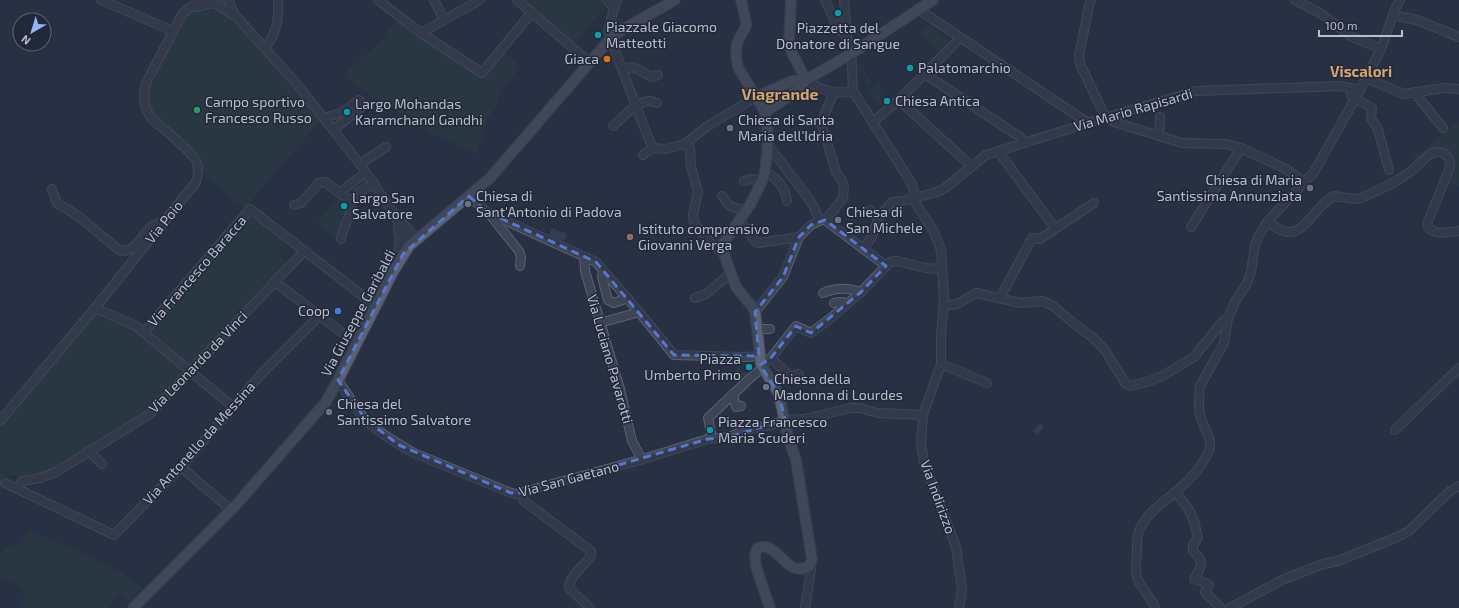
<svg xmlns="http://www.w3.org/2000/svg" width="1459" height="608" font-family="'Exo 2',sans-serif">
<rect width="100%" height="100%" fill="#283143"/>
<g fill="#2a3f44">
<path d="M523,0H601L605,4L604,8L575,43Z"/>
<path d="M211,7L217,8L231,17L300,93L321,120L245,208L206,177L208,173L202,171L151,113L147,96L180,24C188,12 196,9 211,7Z"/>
<path d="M397,19L482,78L504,52L521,66L500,92L497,105L487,119L477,154L428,132L342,76L381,41Z"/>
<path d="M928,24L948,41L939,51L919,33Z"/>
<path d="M858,63L871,79V82L867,86L864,74L858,69Z"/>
<path d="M878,82L885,91L879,97L883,102L880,105L867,92Z"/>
<path d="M1459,121V186L1447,184L1448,180H1451L1452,172L1441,149L1417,162L1410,153L1416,152L1418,154Z"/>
<path d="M338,198L347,205L348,209L346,217L338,228V236L335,238L317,223Z"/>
<path d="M250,216L287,244L278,254L287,263L191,365L151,331Z"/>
<path d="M98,313L134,330L181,368L180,370L183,373L150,408L53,469L43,473L4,476L0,482V426L94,314Z"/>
<path d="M739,367L741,373L746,372L749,374L743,381L735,370Z"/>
<path d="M29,529L118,570L144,590L140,594L137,593L135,596L136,599L132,604L120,593L108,608H18L26,590L0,576V556L5,549L20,544Z"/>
</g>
<g fill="#3f4d6b">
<path d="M552,228L567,234L564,241L549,235Z"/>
<path d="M1040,423L1044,427L1037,435L1033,431Z"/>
</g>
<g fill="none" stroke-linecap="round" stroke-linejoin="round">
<defs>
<g id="minor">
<path d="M101,0L173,31"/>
<path d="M228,0L235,15L296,83L360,164L395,215L409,246"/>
<path d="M378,0L421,33L482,73L532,12"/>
<path d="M434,0L444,20"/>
<path d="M517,0L589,62"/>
<path d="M607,0L614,8"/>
<path d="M617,0L614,8L608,32L646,132L653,148L665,149L685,144L690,148L691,166L698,192L693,214L694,222L713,246L724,254"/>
<path d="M825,0L838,28L847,37"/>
<path d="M844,0L847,37L851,48L853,91"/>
<path d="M1091,0L1089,6L1079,56L1080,64L1106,118L1114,122L1182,143L1226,144L1241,148L1286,169L1305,183"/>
<path d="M1295,0L1320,13L1352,37L1381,49"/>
<path d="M215,3L233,15"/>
<path d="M194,7L214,3"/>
<path d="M918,9L1088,123"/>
<path d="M1393,15L1417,20L1459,37"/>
<path d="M421,33L480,0"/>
<path d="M265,48C277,32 279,20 278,0"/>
<path d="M623,69L633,67L652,77L658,75"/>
<path d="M925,74L1020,137L1025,143"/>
<path d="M1366,78L1404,94L1444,88L1459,89"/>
<path d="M806,80C819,90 837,95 853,91"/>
<path d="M853,91L912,184L916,204L934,232L941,250L944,298L941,335V364L923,415L921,443L924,463L956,547L962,590L959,608"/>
<path d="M1414,92L1443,128"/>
<path d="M1351,96L1372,108L1371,118L1378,130L1389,170"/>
<path d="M899,100L971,166"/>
<path d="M324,118L343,112L359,100L363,106L333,130"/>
<path d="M873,122L899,100L960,38"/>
<path d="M613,126C623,117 642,94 657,103"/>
<path d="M1158,136L1160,125V117"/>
<path d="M685,144L706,127L756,97"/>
<path d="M768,145L809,199L814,207L819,221"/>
<path d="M998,151L1052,224"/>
<path d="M643,155L653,148"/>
<path d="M360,164L386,147"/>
<path d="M765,172C777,178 785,187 787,201"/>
<path d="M744,181L751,179L762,181"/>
<path d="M52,189L57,203L78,216L119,250C135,255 141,235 152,226C155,224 160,223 164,222"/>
<path d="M339,193L360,177"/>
<path d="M469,196L487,212L596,262L639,312L674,355L745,357L759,356"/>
<path d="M722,196L730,206L747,211"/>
<path d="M294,205L301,203L319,183L325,182L352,202L358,193L374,183"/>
<path d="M870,210L879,217"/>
<path d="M491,216L519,251L521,257L520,266"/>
<path d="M825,220L886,266"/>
<path d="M401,221L412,234L420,238"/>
<path d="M740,221L756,242L759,243L799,237"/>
<path d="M1268,221C1302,252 1308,210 1334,196L1355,199L1361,198C1381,189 1401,181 1418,165C1423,161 1428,154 1435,152C1445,151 1451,158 1450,167L1427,224C1431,237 1449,232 1459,231"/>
<path d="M1191,227L1241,148"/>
<path d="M341,239C343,225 352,217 352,202"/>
<path d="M863,249L872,237L879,217L892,202L902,201L937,192L945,188L986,155L1088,123L1196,91L1340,86L1360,90"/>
<path d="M584,257L585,271L620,389L632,441L640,456V460"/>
<path d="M397,263L400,240L398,229"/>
<path d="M603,271L602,277L608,300L614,303L628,298"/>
<path d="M275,282L357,344"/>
<path d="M823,293C837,287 848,288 861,292"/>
<path d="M695,298L706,294L730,274"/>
<path d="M1000,298L1032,238L1040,239L1094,203"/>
<path d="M834,303L840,302L847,303"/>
<path d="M944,306L957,304L976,293L1021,303L1043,301L1053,306L1077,326L1092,337L1105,350L1125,383L1130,386L1150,381L1164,375L1194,357L1223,321L1228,318"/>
<path d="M95,308L136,326L233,407"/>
<path d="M755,312L783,277L799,237L811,225L828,217L843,198L844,187L842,181L836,172L825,135L821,123L834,92"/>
<path d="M600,323L639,312"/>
<path d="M756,329H770"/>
<path d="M144,332L250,209L376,306"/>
<path d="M771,358L791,377L799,374"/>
<path d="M761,364L770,359L796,326L811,333L832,317L861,292L890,262L897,261L925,268L941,269"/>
<path d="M941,364L987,383"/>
<path d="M338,380C347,393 355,407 365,419C377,432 398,444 414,453L511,493L516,494L640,460L708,439L729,437L745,430L771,425L785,420L804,419L851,408H860L878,413L923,415"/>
<path d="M733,394L736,407L741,406"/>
<path d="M0,421L95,308L196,182C198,176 199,170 197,163C192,151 163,129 152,119C143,107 142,96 147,81L181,16L188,9L201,0"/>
<path d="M1395,430L1459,368"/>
<path d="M712,438L708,418L747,381L762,368"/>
<path d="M89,451L102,464"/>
<path d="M181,467L231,510"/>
<path d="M5,483L114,535L181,467L263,372L319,316"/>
<path d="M18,489L22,481L40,478L56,472L150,414L304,251"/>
<path d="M1175,492C1191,511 1193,514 1198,538L1193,545V551C1205,562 1202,566 1194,579C1199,582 1204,581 1209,585L1205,592L1221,608"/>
<path d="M522,493L524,501L591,551V556C585,564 568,578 569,588L590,608"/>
<path d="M805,608L811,569L809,566"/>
<path d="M1155,608C1151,596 1140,588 1137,577C1135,569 1136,560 1137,552C1137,545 1136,538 1139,531C1146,513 1165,501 1179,489C1191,479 1202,466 1209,451C1214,439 1201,425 1200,413C1198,405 1199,395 1200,386L1224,343L1228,318L1235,302L1247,283L1251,272L1255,245L1258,237L1268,221L1314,172L1360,90L1381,49L1395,9L1400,0"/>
<path d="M1230,608L1282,580L1323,564L1338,561L1395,538L1409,531L1450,491L1459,486"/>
</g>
<g id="major">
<path d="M741,0L746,22V26L737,43L736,55L738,67L765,112L768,136L767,155L765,172L762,181L750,205L724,242V254L736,287L753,308L755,312L761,364L779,394L788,437L796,460L812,559C811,563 810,567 805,568C788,573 781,552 767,547C764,546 761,547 758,548L755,554L756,567L770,608"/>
<path d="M791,0L789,40L792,53L806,80"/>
<path d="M756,97L792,81L806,80"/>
<path d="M765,112L797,91L806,80L852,53L933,0"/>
<path d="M133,608L236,505L326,402L338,380L394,270L409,246L490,178L610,39L620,31L675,0"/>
</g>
</defs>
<use href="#minor" stroke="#5b6170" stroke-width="10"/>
<use href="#major" stroke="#464c5c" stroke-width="12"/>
<use href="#minor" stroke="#3d4453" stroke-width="8"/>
<use href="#major" stroke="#5b6272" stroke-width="10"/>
</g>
<path d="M0 0H1459V608H0ZM469,196L487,212L596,262L674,355L759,356L755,312L783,277L799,237L811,225L825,220L886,266L861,292L811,333L796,326L770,359L760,365L779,394L785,420L729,437L708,439L522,493H511L399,445L366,420L338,380L403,254Z" fill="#283143" fill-opacity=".55" fill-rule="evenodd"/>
<path fill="none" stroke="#5476d4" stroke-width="3" stroke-dasharray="8 5" stroke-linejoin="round" d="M469,196L487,212L596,262L674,355L759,356L755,312L783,277L799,237L811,225L825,220L886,266L861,292L811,333L796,326L770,359L760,365L779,394L785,420L729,437L708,439L522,493H511L399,445L366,420L338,380L403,254Z"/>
<g fill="#0f9aa8" stroke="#212838" stroke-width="1.5">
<circle cx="838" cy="13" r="4"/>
<circle cx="598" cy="35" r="4"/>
<circle cx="910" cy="68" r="4"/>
<circle cx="887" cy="101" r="4"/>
<circle cx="347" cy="112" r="4"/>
<circle cx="344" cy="206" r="4"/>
<circle cx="749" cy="367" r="4"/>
<circle cx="710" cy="430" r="4"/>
</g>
<circle fill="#e8710a" stroke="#212838" stroke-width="1.5" cx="607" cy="59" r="4"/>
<circle fill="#2e9e5b" stroke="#212838" stroke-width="1.5" cx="197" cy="110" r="4"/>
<g fill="#6b7280" stroke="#212838" stroke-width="1.5">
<circle cx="730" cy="128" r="4"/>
<circle cx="1310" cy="188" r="4"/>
<circle cx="468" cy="204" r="4"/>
<circle cx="838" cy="220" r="4"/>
<circle cx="766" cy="387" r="4"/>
<circle cx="329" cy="412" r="4"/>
</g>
<circle fill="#8d6e63" stroke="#212838" stroke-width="1.5" cx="630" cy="237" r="4"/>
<circle fill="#3f7fe0" stroke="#212838" stroke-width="1.5" cx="338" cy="311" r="4"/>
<g text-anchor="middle" stroke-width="3" stroke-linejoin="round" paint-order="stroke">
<g font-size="14" fill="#babfcc" stroke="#212838" text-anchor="start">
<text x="606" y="32">Piazzale Giacomo<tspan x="606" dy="16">Matteotti</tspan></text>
<text x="838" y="33" text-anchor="middle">Piazzetta del<tspan x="838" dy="16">Donatore di Sangue</tspan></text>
<text x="599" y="64" text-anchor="end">Giaca</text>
<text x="918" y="73">Palatomarchio</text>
<text x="895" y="106">Chiesa Antica</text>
<text x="205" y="107">Campo sportivo<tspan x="205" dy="16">Francesco Russo</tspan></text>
<text x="355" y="109">Largo Mohandas<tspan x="355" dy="16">Karamchand Gandhi</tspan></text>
<text x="738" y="125">Chiesa di Santa<tspan x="738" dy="16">Maria dell'Idria</tspan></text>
<text x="1302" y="185" text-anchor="end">Chiesa di Maria<tspan x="1302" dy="16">Santissima Annunziata</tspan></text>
<text x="476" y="201">Chiesa di<tspan x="476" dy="16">Sant'Antonio di Padova</tspan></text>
<text x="352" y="203">Largo San<tspan x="352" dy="16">Salvatore</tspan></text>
<text x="846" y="217">Chiesa di<tspan x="846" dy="16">San Michele</tspan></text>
<text x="638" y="234">Istituto comprensivo<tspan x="638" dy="16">Giovanni Verga</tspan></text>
<text x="330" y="316" text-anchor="end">Coop</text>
<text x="741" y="364" text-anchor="end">Piazza<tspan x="741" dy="16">Umberto Primo</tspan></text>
<text x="774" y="384">Chiesa della<tspan x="774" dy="16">Madonna di Lourdes</tspan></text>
<text x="337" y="409">Chiesa del<tspan x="337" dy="16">Santissimo Salvatore</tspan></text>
<text x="718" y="427">Piazza Francesco<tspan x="718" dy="16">Maria Scuderi</tspan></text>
</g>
<g font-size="14" fill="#babfcc" stroke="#212838">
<text transform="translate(1133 110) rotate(-16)" y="5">Via Mario Rapisardi</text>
<text transform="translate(164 222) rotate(-51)" y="5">Via Poio</text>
<text transform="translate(197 271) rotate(-49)" y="5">Via Francesco Baracca</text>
<text transform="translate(358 313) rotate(-62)" y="5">Via Giuseppe Garibaldi</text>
<text transform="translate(610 359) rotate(74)" y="5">Via Luciano Pavarotti</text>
<text transform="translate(198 362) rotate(-46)" y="5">Via Leonardo da Vinci</text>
<text transform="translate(199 443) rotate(-48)" y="5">Via Antonello da Messina</text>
<text transform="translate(569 479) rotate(-15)" y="5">Via San Gaetano</text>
<text transform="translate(938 497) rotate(70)" y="5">Via Indirizzo</text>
</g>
<g font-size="15" font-weight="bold" fill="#d4a46d" stroke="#212838">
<text x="1361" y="77">Viscalori</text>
</g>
<g font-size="16" font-weight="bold" fill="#d4a46d" stroke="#212838">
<text x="780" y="100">Viagrande</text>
</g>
</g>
<g transform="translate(32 32) rotate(218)"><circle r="19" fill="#212838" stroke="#5e6473"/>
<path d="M0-3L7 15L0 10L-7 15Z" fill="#96b2f6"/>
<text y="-6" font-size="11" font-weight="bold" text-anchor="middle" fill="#babfcc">N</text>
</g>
<path d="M1319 30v6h83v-6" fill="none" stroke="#babfcc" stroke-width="2"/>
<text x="1325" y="30" font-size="12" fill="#babfcc" stroke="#212838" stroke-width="3" paint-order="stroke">100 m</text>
</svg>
